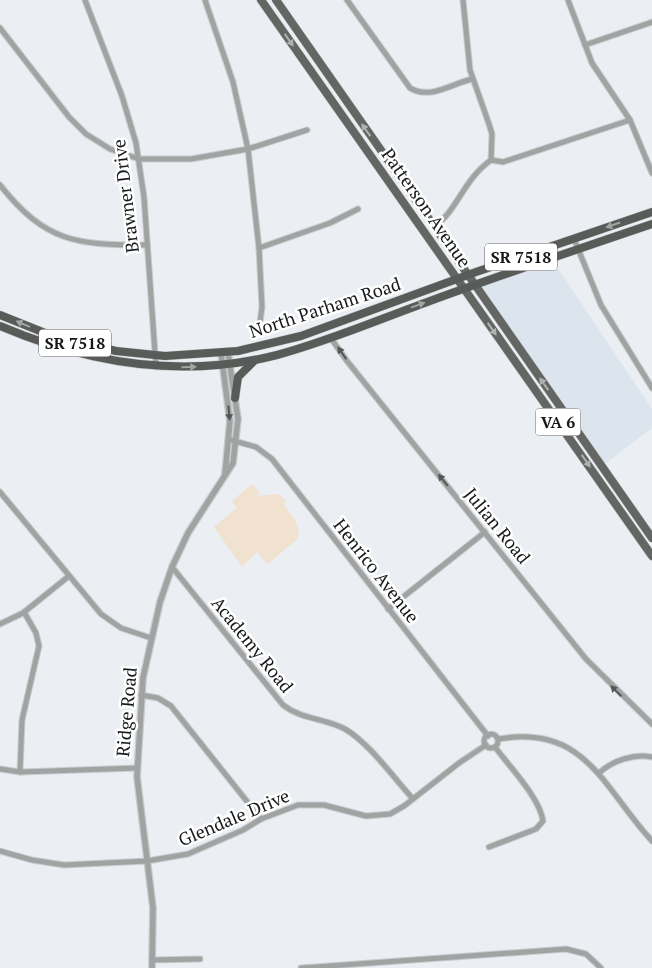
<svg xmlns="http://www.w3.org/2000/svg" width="652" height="968" font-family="'PT Serif',serif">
<rect width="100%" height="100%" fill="#ebeef2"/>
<path fill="#dce4ee" d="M551,258L652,409V428L606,463L591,453L474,284Z"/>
<path fill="#f1e1cf" d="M252,484L260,493L257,496L279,494L286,501L284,504L296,522L299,534L296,540L268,564L257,552L242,567L214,527L237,508L232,501Z"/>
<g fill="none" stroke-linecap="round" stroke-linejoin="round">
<defs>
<g id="minor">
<path d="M85,0L122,96L136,143L144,197L156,367"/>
<path d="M205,0L233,82L248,149L259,248L262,307L259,330"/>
<path d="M347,0L410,88C430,100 451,84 472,79"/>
<path d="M463,0L470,70L489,124L492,134L491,160"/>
<path d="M568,0L592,63L630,120L652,173"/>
<path d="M0,28L69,117L86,134L110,149L139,159H191L248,149L307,130"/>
<path d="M585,45L652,22"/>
<path d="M0,185C46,243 77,245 147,245"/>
<path d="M434,227C458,210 463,180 491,160L503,162L630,120"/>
<path d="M574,239L601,305L652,388"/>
<path d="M259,248L330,223L358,209"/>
<path d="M330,337L347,361L586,659L652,724"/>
<path d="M231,440L256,447L272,459L488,736"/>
<path d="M0,492L101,614L121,628L151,638"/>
<path d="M172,567L283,705C302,720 325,718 345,729C369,743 394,778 413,799"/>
<path d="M388,609L485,532"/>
<path d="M0,624L23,613L69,576"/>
<path d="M141,695L158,698L171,706L261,819"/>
<circle cx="491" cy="741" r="7"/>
<path d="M498,739C586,724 603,788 652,841"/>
<path d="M0,769L20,772L137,768"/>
<path d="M20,772L22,720L39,646L36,633L24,612"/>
<path d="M599,773C612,761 634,753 652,757"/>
<path d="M489,847L536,829L543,821C540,798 509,766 495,747"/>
<path d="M0,851L32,860L64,865L147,861L188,854L243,830L261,819L298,805H324L366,816L390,814L404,806L459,763L486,745"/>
<path d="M152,960L200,959"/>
<path d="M301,968L566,949L586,954L601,968"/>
</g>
<g id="tertiary">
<path d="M221,353L230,421L225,474"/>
<path d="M152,968L153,908L137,777L143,678L160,602L172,567L188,533L233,463L238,419L228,353"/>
</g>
<g id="primary">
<path d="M261,0L652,556"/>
<path d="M276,0L652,538"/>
</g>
<g id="trunk">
<path d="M0,315L50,335L116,351L165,356L238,351L301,336L476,272L652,212"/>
<path d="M0,326C89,364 182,379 277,355C329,341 380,319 430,301C504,274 578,249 652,224"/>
<path d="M235,398L238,377L255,360"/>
</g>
</defs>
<use href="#minor" stroke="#c9cccf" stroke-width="7"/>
<use href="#tertiary" stroke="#c9cccf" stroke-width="8"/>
<use href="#primary" stroke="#c9cccf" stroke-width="9"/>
<use href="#trunk" stroke="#c9cccf" stroke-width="9"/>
<use href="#minor" stroke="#a1a3a2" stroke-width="5"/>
<use href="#tertiary" stroke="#a1a3a2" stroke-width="5.5"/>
<use href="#primary" stroke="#636663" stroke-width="8"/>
<use href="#trunk" stroke="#585b58" stroke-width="8"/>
</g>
<defs><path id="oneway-solid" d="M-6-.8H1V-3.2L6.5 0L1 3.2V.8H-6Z" transform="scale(1.25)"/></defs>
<g fill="#b1b2b1">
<use href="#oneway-solid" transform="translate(289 40) rotate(55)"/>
<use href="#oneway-solid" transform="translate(366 130) rotate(-125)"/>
<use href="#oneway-solid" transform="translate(492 329) rotate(55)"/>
<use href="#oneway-solid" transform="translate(544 384) rotate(-125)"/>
<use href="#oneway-solid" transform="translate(586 461) rotate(55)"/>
</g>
<g fill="#a3a5a3">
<use href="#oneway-solid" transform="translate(613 225) rotate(161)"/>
<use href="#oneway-solid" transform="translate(418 305) rotate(-20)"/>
<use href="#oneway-solid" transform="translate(23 324) rotate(-157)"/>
<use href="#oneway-solid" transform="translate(189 367) rotate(-1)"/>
</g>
<g fill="#555757">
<use href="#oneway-solid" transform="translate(342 353) rotate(-125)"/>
<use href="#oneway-solid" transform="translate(229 413) rotate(85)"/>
<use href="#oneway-solid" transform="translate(443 480) rotate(-129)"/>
<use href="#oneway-solid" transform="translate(616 691) rotate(-135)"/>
</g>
<g text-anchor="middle" stroke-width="5" stroke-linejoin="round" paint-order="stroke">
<g fill="#fff" stroke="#5d5d5e" stroke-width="1">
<rect x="485" y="243.5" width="72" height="27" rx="4"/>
<rect x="39" y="329.5" width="72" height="27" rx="4"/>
<rect x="535.5" y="408.5" width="45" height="27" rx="4"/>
</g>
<g font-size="16" font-weight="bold" fill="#171819">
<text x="521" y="263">SR 7518</text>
<text x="75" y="349">SR 7518</text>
<text x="558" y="428">VA 6</text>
</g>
<g font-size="18" fill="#171819" stroke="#fff">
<text transform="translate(126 196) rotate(-97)" y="6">Brawner Drive</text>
<text transform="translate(426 208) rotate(55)" y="6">Patterson Avenue</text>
<text transform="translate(325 308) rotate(-18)" y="6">North Parham Road</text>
<text transform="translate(497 526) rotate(51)" y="6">Julian Road</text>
<text transform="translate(376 571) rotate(52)" y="6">Henrico Avenue</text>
<text transform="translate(252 645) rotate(51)" y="6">Academy Road</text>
<text transform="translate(127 712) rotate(-85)" y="6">Ridge Road</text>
<text transform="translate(234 818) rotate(-23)" y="6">Glendale Drive</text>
</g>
</g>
</svg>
